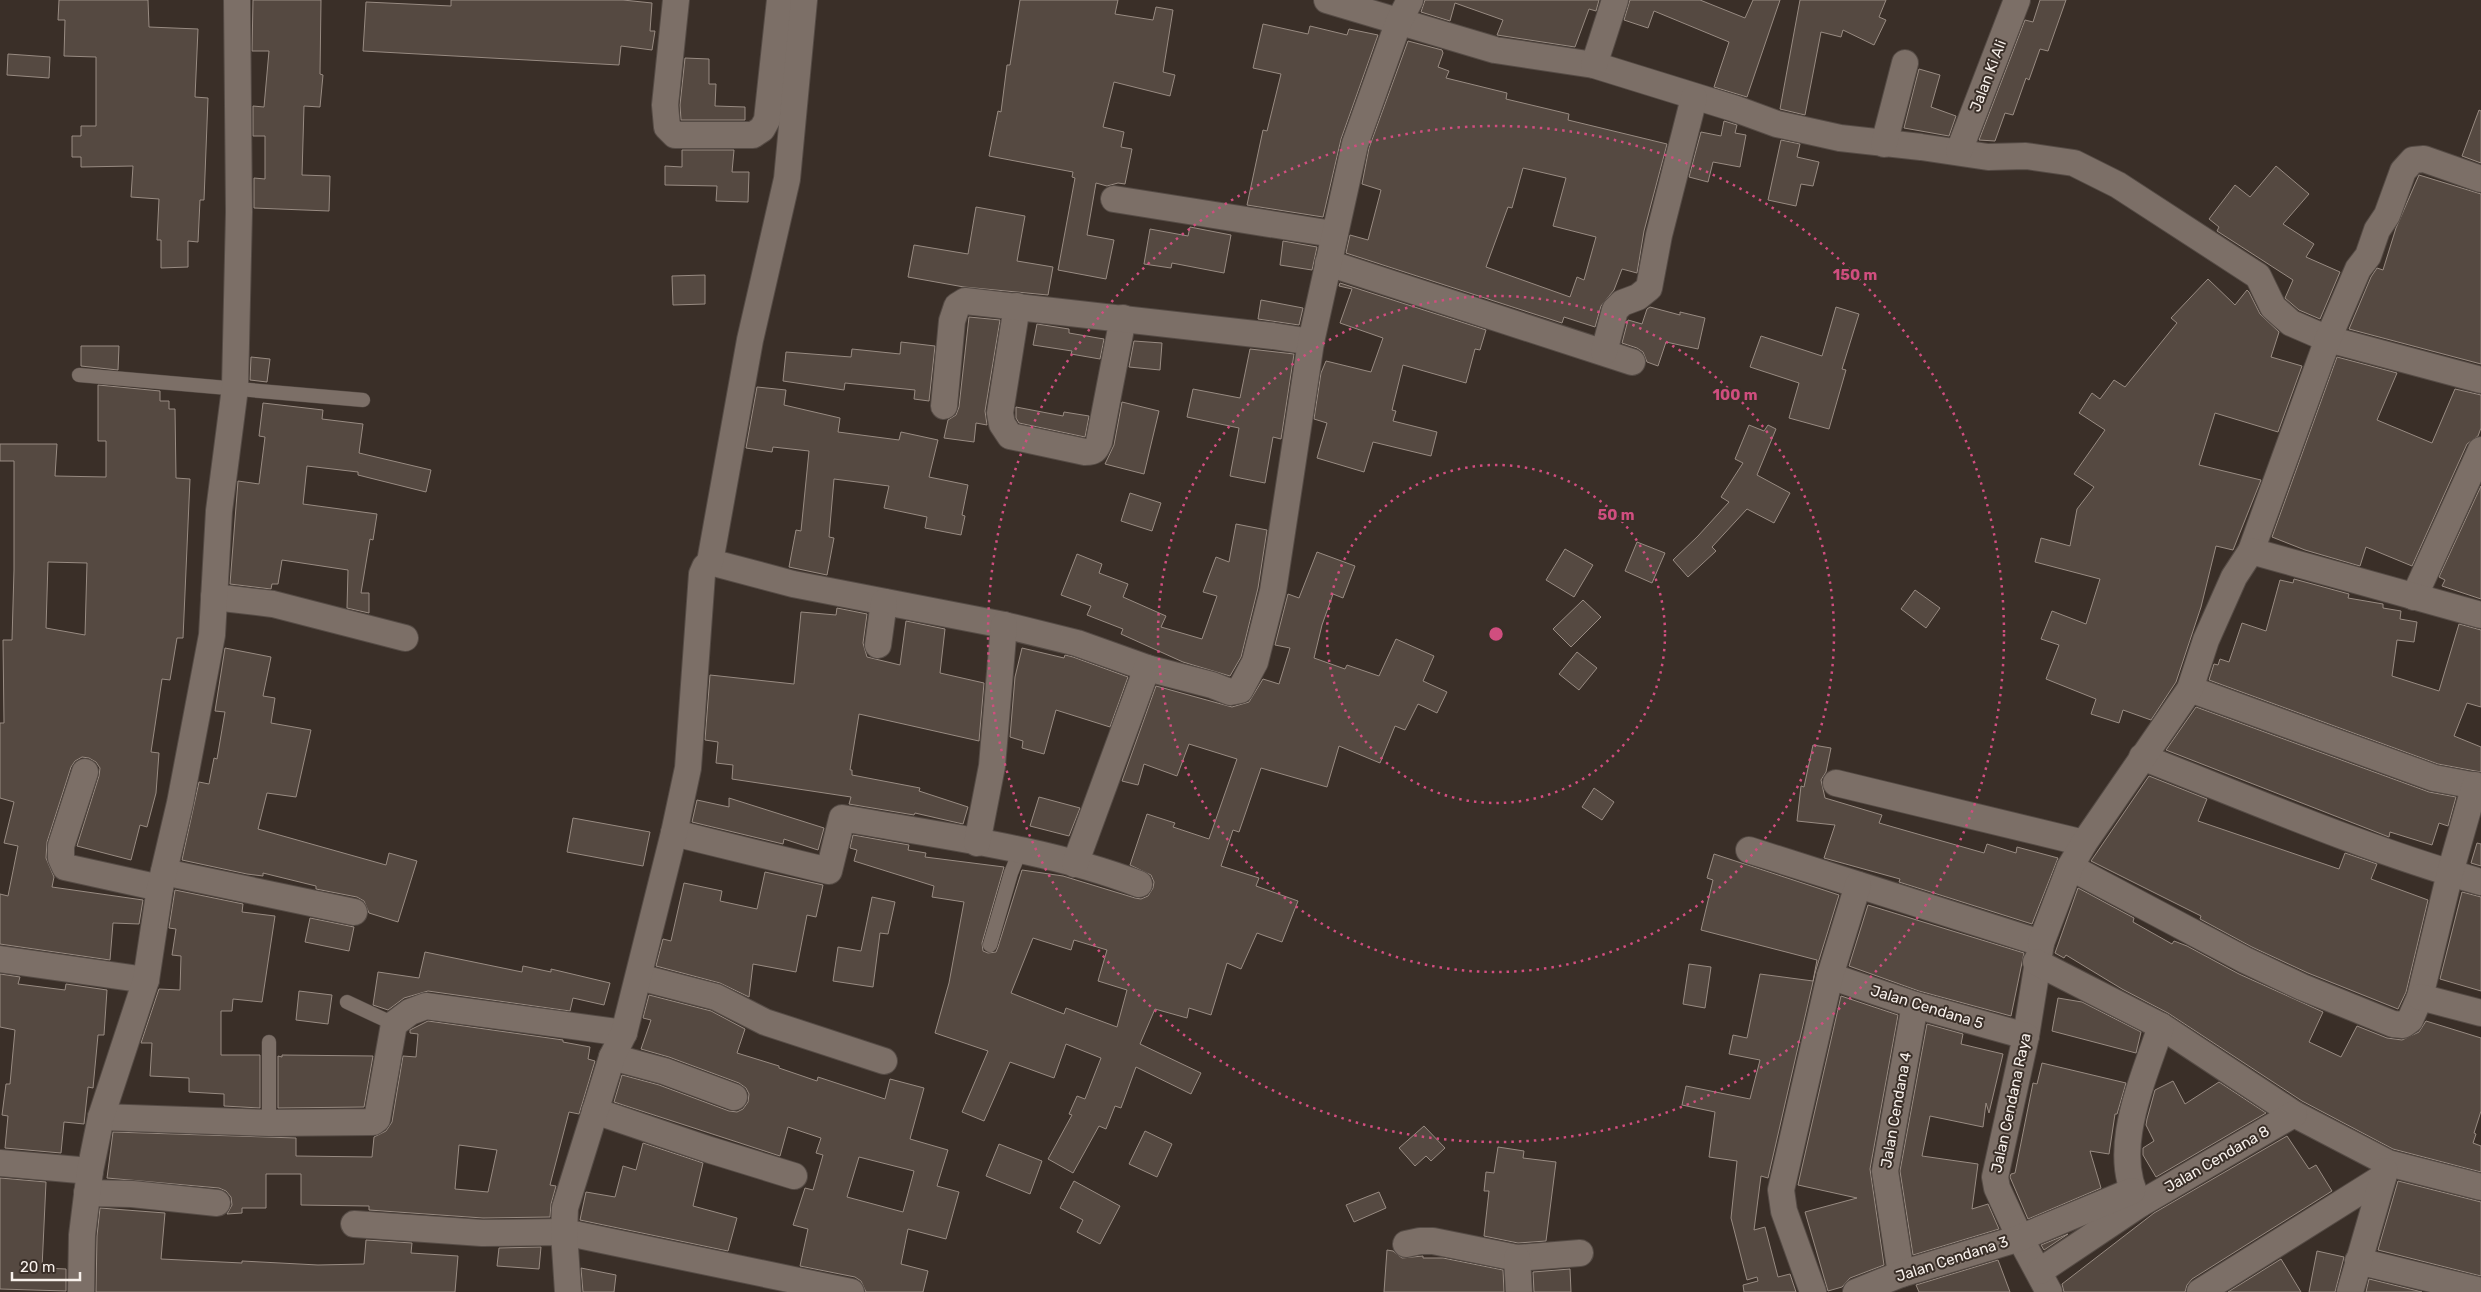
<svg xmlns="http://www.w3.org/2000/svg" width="2481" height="1292" font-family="Rubik,sans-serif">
<rect width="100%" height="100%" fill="#3a2f28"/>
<g fill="#554941" stroke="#988b82" fill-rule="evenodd">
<path d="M59,0H148L149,27L198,29L195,97L208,98L204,200H200L198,242L188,241V267L161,268V240H157L159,199L131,197L133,166L81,167V157H72V136H81V126H96V57L64,56L65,20H58Z"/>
<path d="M253,0H321L320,74L323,75L320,107L304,106L302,175L330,176L329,211L254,208V178L265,179V136H253V106L264,107L269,51H252Z"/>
<path d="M451,0H623L652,3L650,31H655L652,50L621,46L619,65L363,51L366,2L451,6Z"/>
<path d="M1020,0H1118L1115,14L1153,20L1156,7L1173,10L1163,72L1175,75L1170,96L1114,82L1103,127L1124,132L1121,147L1132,149L1125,184L1118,183L1107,186L1096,183L1087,235L1114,240L1106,279L1058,270L1075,178L1072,177L1073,172L989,156L998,111L1001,112L1007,65H1010Z"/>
<path d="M1425,0H1599L1596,11L1589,9L1575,47L1497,35L1503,20L1455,3L1450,21L1421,12Z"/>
<path d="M1630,0H1700L1745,18L1753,0H1780L1747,97L1714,87L1729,42L1654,11L1648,28L1624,20Z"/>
<path d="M1800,0H1886L1879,17L1886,20L1874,45L1843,30L1841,37L1821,32L1805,115L1780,109Z"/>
<path d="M2040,0H2066L2048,51L2040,49L2029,80L2026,78L2013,115L2005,113L1995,141L1979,140L2025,20L2033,22Z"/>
<path d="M1263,24L1308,34L1310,26L1347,35L1349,29L1378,35L1341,139L1323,217L1247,205L1263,130L1267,131L1281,74L1253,68Z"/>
<path d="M1408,41L1442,50L1443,53L1438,67L1449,71L1446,78L1507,93L1506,99L1569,114L1568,120L1667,144L1644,231L1637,273L1622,269L1614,290L1601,306L1595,327L1564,317L1562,323L1346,253L1350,235L1368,240L1381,190L1362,184L1369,148ZM1523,168L1566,178L1553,226L1596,237L1584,280L1577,277L1570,297L1486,267L1508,207L1512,208Z"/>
<path d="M8,54L50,57L49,78L7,75Z"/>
<path d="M685,58L709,59V84H716L715,106L745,107V120H681L680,105Z"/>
<path d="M1919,69L1940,75L1931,107L1956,116L1949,136L1904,128Z"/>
<path d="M2479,110L2481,111V163L2462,156Z"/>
<path d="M1724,121L1737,125L1735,133L1746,135L1740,167L1713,162L1708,182L1689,177L1701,132L1721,136Z"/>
<path d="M1781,140L1800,144L1797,157L1819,162L1813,186L1801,184L1796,206L1768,200Z"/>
<path d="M682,150H734L732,172H749L748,202L716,201L717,186L665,185V166L682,167Z"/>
<path d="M2276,166L2309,194L2283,224L2314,244L2306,257L2340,272L2320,319L2299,310L2285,298L2293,280L2217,231L2219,227L2209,219L2235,185L2250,197Z"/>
<path d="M2419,175L2481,194V364L2349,329L2371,277L2377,268L2383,270L2396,228Z"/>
<path d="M976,207L1025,216L1017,261L1053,267L1048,295L964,287L908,277L914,245L968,254Z"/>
<path d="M1190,227L1231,235L1224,273L1172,263L1171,268L1144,264L1150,229L1188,236Z"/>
<path d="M1283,241L1317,247L1312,270L1280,265Z"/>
<path d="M705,275V304L673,305L672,276Z"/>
<path d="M2208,279L2235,305L2247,290L2249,292L2260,314L2279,332L2271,357L2302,366L2278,432L2215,413L2199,465L2261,480L2233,550L2216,546L2201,607L2176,682L2151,720L2123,710L2119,723L2091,714L2096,699L2046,679L2059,645L2041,639L2052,611L2086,624L2100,579L2035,562L2041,538L2070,546L2077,509L2094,487L2074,474L2105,430L2079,413L2092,393L2100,399L2114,380L2125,387L2177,323L2171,318Z"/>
<path d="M1340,283L1486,330L1480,350L1475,349L1466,383L1403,365L1392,410L1396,411L1393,421L1437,432L1431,456L1373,442L1364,472L1317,458L1327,423L1314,419L1321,373L1326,361L1371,372L1383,338L1340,323L1352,289L1339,286Z"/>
<path d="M1261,300L1303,308L1299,325L1258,319Z"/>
<path d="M1650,307L1680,315V312L1705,318L1698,349L1666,342L1658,366L1647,362L1643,352L1637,348L1622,343L1628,320L1642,324L1647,309Z"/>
<path d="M1836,307L1859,314L1842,369L1846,370L1829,429L1789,418L1799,383L1750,367L1761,336L1822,356Z"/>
<path d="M969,317L1000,320L985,411L987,425L976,423L974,442L944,438L948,420L956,415L959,407Z"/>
<path d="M1037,324L1069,329V333L1104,339L1100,359L1071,354L1072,351L1033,345Z"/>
<path d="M1134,341L1162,343L1160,370L1129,367Z"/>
<path d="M901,342L935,346L929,401L914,399L915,390L845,383L844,390L783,381L786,352L851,357L852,349L900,354Z"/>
<path d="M81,346H119L118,370L81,366Z"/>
<path d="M1250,349L1294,354L1281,439L1273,437L1265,483L1230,476L1239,428L1187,417L1193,389L1240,398Z"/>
<path d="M251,357L270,359L267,382L250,380Z"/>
<path d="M2337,357L2397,373L2377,420L2432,443L2455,389L2481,395V428L2478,436L2467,444L2412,566L2366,547L2360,566L2305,550L2272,537Z"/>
<path d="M98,385L160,391V401H169V409H175L176,478L190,479L183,638H177L170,680L162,679L151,752L159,753L156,793L147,827L140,825L131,860L77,846L99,776L100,768L96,762L89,758L82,757L75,761L71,767L47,842L46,858L54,877L52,887L143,900L139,924L113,923L110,960L0,944V894L8,896L18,846L4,843L14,802L0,798V723H4L3,640H12L14,570V461H0V444H57L55,476L106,477V441H98ZM48,562L87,563L85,635L46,628Z"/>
<path d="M757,387L786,390L784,405L840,418L838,432L899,440L901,432L938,440L929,477L968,485L962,515L965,516L961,535L925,528L927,517L884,508L889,486L834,479L829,537L834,538L827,575L789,567L796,530L801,531L809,451L773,447L772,452L746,448Z"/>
<path d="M1122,402L1159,411L1144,474L1105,464L1114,445Z"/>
<path d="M263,403L323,410L322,419L363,424L359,453L431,470L426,492L358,475V472L307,466L303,504L377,514L373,540L370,539L361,593H369V613L347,608L348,570L282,560L278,584H272L271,589L230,584L238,481L259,484L265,437L259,436Z"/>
<path d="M1016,407L1063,416L1064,412L1089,416L1085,437L1019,423L1016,418Z"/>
<path d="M1749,425L1764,431L1768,425L1776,429L1757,475L1790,493L1774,523L1747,509L1712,547L1716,551L1688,577L1673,560L1698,536L1729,502L1721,497L1743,463L1735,459Z"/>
<path d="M2481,486V599L2442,586L2445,580L2439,577Z"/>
<path d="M1130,493L1161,503L1152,531L1121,521Z"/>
<path d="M1236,524L1267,530L1258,588L1241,657L1230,676L1183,662L1121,634L1123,629L1087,615L1091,606L1061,595L1077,554L1102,564L1099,573L1128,584L1123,597L1166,616L1161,627L1202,639L1217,596L1203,592L1216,557L1229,562Z"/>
<path d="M1637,542L1665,553L1652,583L1625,571Z"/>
<path d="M1565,549L1593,565L1574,597L1546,580Z"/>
<path d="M1317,552L1355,566L1343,598L1333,594L1322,625L1314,658L1345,669L1347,665L1379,676L1396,639L1434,656L1423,681L1447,692L1437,713L1418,704L1405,730L1395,726L1380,763L1339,746L1327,787L1261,768L1239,832L1233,830L1221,866L1259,878L1256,886L1298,901L1282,942L1257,933L1241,969L1227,963L1211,1015L1189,1008L1187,1018L1155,1009L1140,1044L1201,1073L1191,1094L1136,1067L1121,1108L1115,1106L1106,1129L1099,1126L1073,1173L1048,1159L1072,1115L1069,1114L1077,1096L1085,1099L1101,1058L1066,1044L1054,1078L1010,1062L984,1121L962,1112L988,1051L935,1033L949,983L964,902L932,897L934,886L854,861L857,850L850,848L853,835L909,845L908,850L926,853L925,857L1004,867L982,943L983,951L988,953L996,952L998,947L1022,870L1063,876L1135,898L1141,899L1148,896L1153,888L1154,882L1151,875L1130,865L1147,814L1175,823L1173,827L1209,839L1237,759L1189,744L1177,776L1144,764L1138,785L1122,781L1156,686L1232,707L1249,702L1263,679L1279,684L1290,648L1275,645L1288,594L1299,598ZM1033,938L1071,950L1074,940L1107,950L1098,981L1127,990L1117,1027L1066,1008L1064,1014L1011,993Z"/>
<path d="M2294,579L2349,594L2348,598L2383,604V608L2401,611L2400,619L2417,622L2414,642L2397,640L2392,676L2439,691L2459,624L2481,630V707L2467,703L2454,736L2481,747V772L2438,764L2209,680L2214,664L2218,665L2220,659L2229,662L2242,623L2266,631L2280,580L2293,583Z"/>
<path d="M1915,590L1940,608L1926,628L1901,609Z"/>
<path d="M1583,600L1601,617L1571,647L1553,629Z"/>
<path d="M837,608L867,614L863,643L867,657L900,665L906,621L945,629L940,673L984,683L979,741L859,714L850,770H852V775L920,788L919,791L968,807L963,824L915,813L914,815L849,804L851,797L732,779L733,765L716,763L718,742L705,740L710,675L794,684L801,612L836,615Z"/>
<path d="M225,648L271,657L263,696L275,698L271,723L311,730L296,797L267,793L258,829L386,865L389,853L417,861L398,922L369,913L364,901L357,897L316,889V886L263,873V876L247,874L182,860L199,782L209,784L214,758L217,759L225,712L215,711Z"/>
<path d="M1022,648L1064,658L1065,655L1073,657L1128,677L1110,727L1056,710L1044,754L1022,748L1023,741L1010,737L1015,677Z"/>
<path d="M1577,652L1597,668L1579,690L1559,674Z"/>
<path d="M2196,707L2429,792L2456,797L2448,826L2439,823L2432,845L2390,832L2389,837L2166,750Z"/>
<path d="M1813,745L1831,748L1826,772L1821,780L1825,798L1882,815L1879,823L1984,853L1987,844L2016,853L2017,847L2058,858L2032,924L1899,882L1900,879L1824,858L1835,825L1797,821L1801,786L1804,787Z"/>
<path d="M2149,776L2207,799L2198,821L2339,869L2345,853L2377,864L2371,879L2428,900L2406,992L2398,1009L2308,973L2252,947L2200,919L2201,916L2091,861Z"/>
<path d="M1594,788L1614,802L1602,820L1582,807Z"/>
<path d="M1039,797L1080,808L1069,836L1030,826Z"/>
<path d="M729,798L824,828L818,850L784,839L783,844L692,822L697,800L729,807Z"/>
<path d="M573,818L650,832L643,866L567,852Z"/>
<path d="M2477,843L2481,844V866L2471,863Z"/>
<path d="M1714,854L1839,895L1815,973L1768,1178L1761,1176L1754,1230L1765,1227L1778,1277L1790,1274L1796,1292H1744L1743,1285L1758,1281L1757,1277L1747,1280L1731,1218L1737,1161L1709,1157L1715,1112L1682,1105L1686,1086L1750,1099L1760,1060L1729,1054L1733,1035L1747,1038L1760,974L1813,981L1817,960L1701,930L1713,880L1707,878Z"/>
<path d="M765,872L823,885L816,917L807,915L796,972L753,964L749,997L720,983L656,966L663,939L671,941L684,883L722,891L720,901L757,909Z"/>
<path d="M2078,888L2134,918L2133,922L2172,944L2174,941L2187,946L2239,974L2323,1012L2309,1042L2341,1057L2357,1026L2387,1038L2402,1040L2419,1032L2426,1021L2481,1038V1111L2474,1133L2476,1134L2473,1143L2481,1146V1172L2393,1149L2302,1101L2168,1013L2122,989L2066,955L2064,958L2055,953Z"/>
<path d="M175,890L243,904L242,912L275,916L262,1002L233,999L232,1011H221V1055H260V1108L224,1106V1094L189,1092V1078L150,1076L152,1043H141L159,989L180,990L181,956L172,955L176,929L169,928Z"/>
<path d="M2462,892L2481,897V991L2440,979Z"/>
<path d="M872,897L895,902L888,934L880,933L873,987L833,981L838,947L861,951Z"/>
<path d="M1868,905L2024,953L2011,1016L1919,991L1849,966Z"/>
<path d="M310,918L354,927L349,951L305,942Z"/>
<path d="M425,952L522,972L523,966L551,972V969L610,983L604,1005L573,998L570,1011L428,991L404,998L388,1010L373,1005L378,972L419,978Z"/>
<path d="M1689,964L1711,967L1705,1008L1683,1004Z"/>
<path d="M0,974L20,977L18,984L65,990L66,984L107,990L104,1035H98L93,1088L88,1087L84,1124L64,1122L61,1153L5,1148L8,1116L2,1115L6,1084H10L15,1030L0,1027Z"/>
<path d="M299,991L332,995L328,1024L296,1020Z"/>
<path d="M649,995L711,1011L745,1029L737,1053L779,1066V1068L817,1081L818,1077L885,1099L890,1079L924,1088L910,1139L948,1150L937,1186L959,1192L946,1239L908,1229L901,1264L928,1271L923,1292H866L861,1281L855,1277L800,1266L808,1229L793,1225L805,1188L813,1190L823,1155L816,1153L821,1138L788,1127L780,1156L614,1102L622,1075L659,1085L729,1111L737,1112L743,1109L748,1102L749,1094L746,1088L739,1083L669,1057L641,1049L651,1020L643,1018ZM859,1157L914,1171L903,1212L847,1197Z"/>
<path d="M1841,996L1898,1015L1870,1169L1884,1265L1850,1278L1842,1287L1828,1291L1805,1212L1857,1198L1798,1185Z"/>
<path d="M2058,998L2082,1002L2141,1032L2136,1053L2052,1031Z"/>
<path d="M428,1021L563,1040V1042L590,1047L588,1059L595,1061L579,1114L569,1112L550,1185L556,1186L551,1204L550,1217L483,1218L369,1210V1206L301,1205V1174H266V1208H242V1213L227,1214L232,1205L231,1197L226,1191L219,1188L107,1178L113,1132L296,1138V1156L372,1157L374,1137L386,1131L392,1122L403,1056L416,1057L418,1034L410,1033V1030ZM459,1145L497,1150L488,1192L455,1189Z"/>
<path d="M1927,1024L1963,1034L1961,1044L2003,1054L1989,1113L1986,1103L1983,1127L1930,1116L1922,1156L1978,1164L1972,1209L1988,1204L1999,1229L1913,1255L1900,1171Z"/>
<path d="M282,1055L373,1056L364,1107L278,1108V1056L282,1057Z"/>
<path d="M2042,1063L2126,1083L2117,1114H2115L2109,1154L2090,1151L2101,1188L2028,1219L2010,1177L2011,1174L2015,1173L2033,1083L2037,1084Z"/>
<path d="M2173,1081L2185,1104L2219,1082L2266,1113L2156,1177L2143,1155V1148L2154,1141L2146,1125L2147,1119L2155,1090Z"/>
<path d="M1424,1126L1445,1148L1431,1161L1426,1156L1415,1166L1399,1148Z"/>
<path d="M1145,1131L1172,1144L1157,1177L1129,1164Z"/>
<path d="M2287,1136L2309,1169L2316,1165L2332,1191L2192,1279L2187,1285L2185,1292H2064L2062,1284L2154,1213Z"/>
<path d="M643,1143L703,1163L693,1206L737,1218L728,1251L580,1220L586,1192L615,1197L623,1166L636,1170Z"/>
<path d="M999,1144L1042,1161L1030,1194L986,1176Z"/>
<path d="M1498,1147L1524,1151L1523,1158L1556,1162L1546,1241L1518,1243L1484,1236L1489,1191H1484L1486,1172L1494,1173Z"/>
<path d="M0,1178L46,1182L42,1268L66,1269V1291L0,1289Z"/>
<path d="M1074,1181L1120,1206L1100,1244L1077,1232L1083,1220L1060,1208Z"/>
<path d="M2398,1181L2481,1202V1276L2378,1250Z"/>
<path d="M1379,1192L1386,1208L1354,1222L1346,1205Z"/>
<path d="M100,1208L165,1213L161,1259L242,1263V1261L318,1265L364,1264L366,1240L412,1243L411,1253L458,1256L455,1292H96L97,1236Z"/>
<path d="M2068,1234L2044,1250L2041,1245Z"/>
<path d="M541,1247L539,1269L497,1266L499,1248Z"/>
<path d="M1387,1250L1393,1251L1402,1258L1423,1256V1258H1443L1503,1270L1504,1292H1384Z"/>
<path d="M2317,1251L2344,1257L2335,1292H2309Z"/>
<path d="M2281,1259L2301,1292H2228Z"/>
<path d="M1998,1260L2010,1292H1919L1916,1285Z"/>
<path d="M581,1268L616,1275L614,1292H583Z"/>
<path d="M1570,1269L1571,1292H1534L1533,1272Z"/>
<path d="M2369,1279L2422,1292H2366Z"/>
</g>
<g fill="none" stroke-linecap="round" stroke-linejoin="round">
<defs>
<g id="lane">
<path d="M79,375L363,400"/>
<path d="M990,945L1011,873L1020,851"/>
<path d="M347,1002L394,1024"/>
<path d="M269,1042V1123"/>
</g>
<g id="street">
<path d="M676,0L665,105L667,127L675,135H753L762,129L767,120L780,0"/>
<path d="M1327,0L1495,50L1594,65L1736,109L1777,124L1840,138L1921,147L1988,157L2026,156L2074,163L2118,185L2258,276L2273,307L2291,323L2328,339L2481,380"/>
<path d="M1594,65L1615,0"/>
<path d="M1884,144L1905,63"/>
<path d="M1959,151L2017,0"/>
<path d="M1114,199L1333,234"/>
<path d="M1328,263L1632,362"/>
<path d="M1017,306L1000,413L1002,424L1010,436L1085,452C1094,452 1096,450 1099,442L1123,318"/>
<path d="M1604,352L1615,310L1622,303L1638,297L1649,288L1659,235L1694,98"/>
<path d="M944,406L952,321L957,306L965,301L1273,336L1311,342"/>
<path d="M2251,551L2328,339L2358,269L2368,256L2377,230L2387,215L2403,171L2413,160L2424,159L2481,179"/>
<path d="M710,562L793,584L1004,625L1077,643L1147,668L1212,685L1230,692L1240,690L1255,662L1273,591L1311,342L1355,144L1399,21L1410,0"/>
<path d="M214,597L273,604L405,638"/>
<path d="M2414,597L2481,450"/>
<path d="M878,645L884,602"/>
<path d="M2190,689L2434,778L2481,787"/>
<path d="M2142,757C2254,801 2365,849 2481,882"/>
<path d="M85,772L61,846V858L65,867L160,888"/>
<path d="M1836,783L2084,843"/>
<path d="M674,833L829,871L842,818C941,836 1045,848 1139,884"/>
<path d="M977,843L992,766L1004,625"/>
<path d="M1749,850L2041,943L2026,1036L1995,1177L1997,1188L2020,1238L2049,1292"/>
<path d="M1075,864L1147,668"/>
<path d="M2070,867L2245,960L2302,987L2393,1024L2403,1025L2410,1020L2420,997L2450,873L2475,785"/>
<path d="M164,872L354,912"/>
<path d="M2041,943L2070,867L2084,843L2190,689L2206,640L2234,577L2251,551L2481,615"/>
<path d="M0,959L146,980"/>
<path d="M2036,962L2161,1026L2294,1114L2388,1163L2481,1187"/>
<path d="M1830,976L1915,1005L2026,1036"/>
<path d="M639,977L716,997L765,1022L884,1061"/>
<path d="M2420,997L2481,1013"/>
<path d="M612,1057L664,1071L734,1097"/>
<path d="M595,1111L710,1150L794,1176"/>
<path d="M101,1117L269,1123L373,1122L377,1119L394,1024L410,1012L426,1006L624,1033"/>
<path d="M0,1163L90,1171"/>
<path d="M87,1193L132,1194L217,1203"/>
<path d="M2140,1204C2108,1153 2144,1079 2161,1026"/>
<path d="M354,1224L482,1233L564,1232L851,1292"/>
<path d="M1406,1244L1420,1241H1433L1517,1258L1580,1253"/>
<path d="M1517,1258L1519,1292"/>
<path d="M2358,1261L2481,1291"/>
<path d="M2040,1271L2140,1204L2294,1114"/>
<path d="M1901,1274L1885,1171L1915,1005"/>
<path d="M81,1292L82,1235L90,1171L101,1117L146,980L160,888L180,803L212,635L219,511L235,388L239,212L237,0"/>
<path d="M568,1292L564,1232L565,1208L612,1057L624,1033L674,833L688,768L702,574L705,567L710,562L750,340L787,179L804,0"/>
<path d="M1813,1292L1784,1211L1781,1190L1830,976L1858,885"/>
<path d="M1856,1292L1901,1274L2020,1238L2132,1191"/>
<path d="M2200,1292L2383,1177"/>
<path d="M2350,1292L2385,1171"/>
</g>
</defs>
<use href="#lane" stroke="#554b45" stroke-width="15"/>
<use href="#street" stroke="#554b45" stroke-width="28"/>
<use href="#lane" stroke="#7c6f67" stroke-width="14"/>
<use href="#street" stroke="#7c6f67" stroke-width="26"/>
</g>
<g fill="none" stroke="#d04e7f" stroke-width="2.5" stroke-dasharray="2.5 5">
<circle cx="1496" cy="634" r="169"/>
<circle cx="1496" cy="634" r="338"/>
<circle cx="1496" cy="634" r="508"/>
</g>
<g text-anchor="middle" stroke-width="4" stroke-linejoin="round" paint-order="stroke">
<g font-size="15" fill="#f8f1ec" stroke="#3a2f28">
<text transform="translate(1988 76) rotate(-69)" y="5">Jalan Ki Ali</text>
<text transform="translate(1927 1007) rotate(17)" y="5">Jalan Cendana 5</text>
<text transform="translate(2011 1103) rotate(-78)" y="5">Jalan Cendana Raya</text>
<text transform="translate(1896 1110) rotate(-80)" y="5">Jalan Cendana 4</text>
<text transform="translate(2217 1159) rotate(-30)" y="5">Jalan Cendana 8</text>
<text transform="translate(1952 1259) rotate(-18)" y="5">Jalan Cendana 3</text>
</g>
</g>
<circle cx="1496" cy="634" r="8" fill="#d04e7f" stroke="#3a2f28" stroke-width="2.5"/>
<g font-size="15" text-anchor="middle" font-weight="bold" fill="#d04e7f" stroke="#3a2f28" stroke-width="4" stroke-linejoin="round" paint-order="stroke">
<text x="1855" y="280">150 m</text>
<text x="1735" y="400">100 m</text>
<text x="1616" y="520">50 m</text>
</g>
<path d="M12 1272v8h68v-8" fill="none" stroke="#f8f1ec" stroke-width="2.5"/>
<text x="20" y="1272" font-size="15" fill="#f8f1ec" stroke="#3a2f28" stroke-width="4" paint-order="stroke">20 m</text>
</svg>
